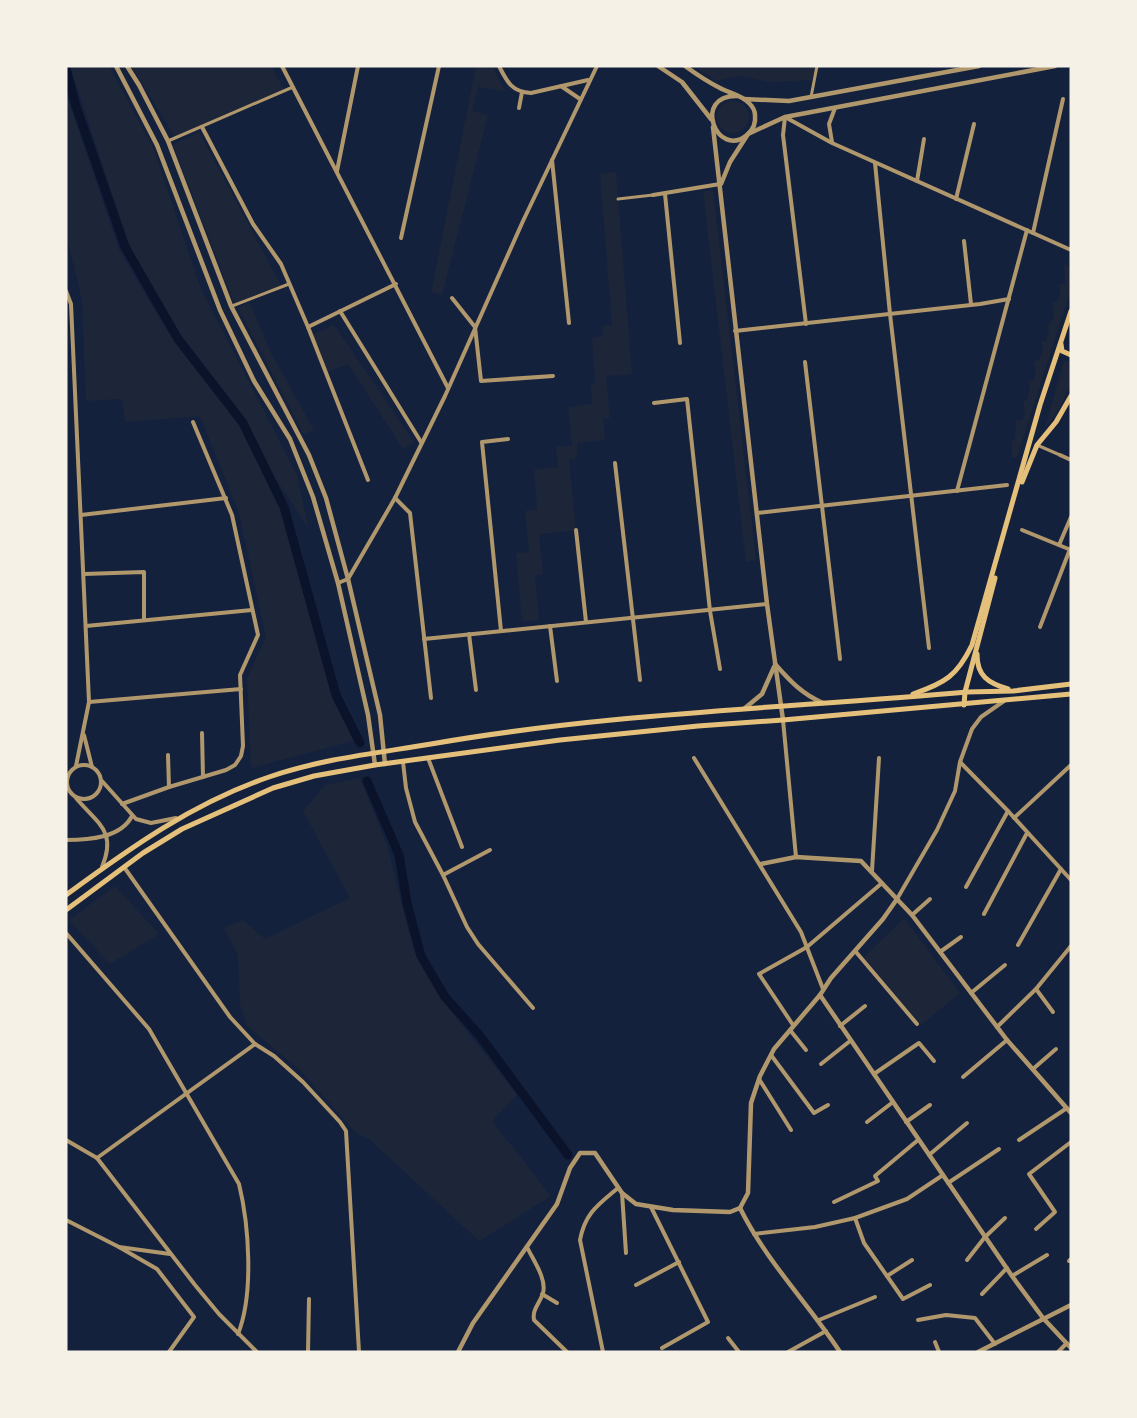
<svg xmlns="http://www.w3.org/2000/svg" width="1137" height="1418" font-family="'Archivo Narrow',sans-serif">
<rect width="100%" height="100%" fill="#14213d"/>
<g fill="#1d2539">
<path d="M70,66H109L154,150L201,289L297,475L309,529L276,479L241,414L173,324L130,248Z"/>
<path d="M131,66H271L285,91L175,137Z"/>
<path d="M476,66H492L505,91L478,87L472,111L488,115L442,295L431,292Z"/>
<path d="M695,66H817L814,80L769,82L740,76L716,81Z"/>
<path d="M66,93L120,252L165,327L237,420L279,503L334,703L357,740L251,768L247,678L266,637L239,513L200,416L125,422L122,399L86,401L82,300L66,234Z"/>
<circle cx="733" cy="117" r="16"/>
<path d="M199,132L282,287L234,303L173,145Z"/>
<path d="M616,172L632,374L606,376L610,418L603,419L605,440L577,443V458L569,459L576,530L539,534L543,574L535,575L539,620L522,622L516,553L529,552L525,511L537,509L534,470L558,467L556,447L572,445L568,407L592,404L591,385L595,384L592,338L603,336L602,326L612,325L600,174Z"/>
<path d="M703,191H713L756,560L746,562Z"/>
<path d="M1071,262V289L1017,457H1012V441H1015L1016,420H1022L1025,413L1023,401H1027L1030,389L1028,381L1034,380L1036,369L1034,361H1038L1043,350L1041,342L1046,341L1049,333L1047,325C1057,319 1054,313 1052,303L1058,301L1060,295L1059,284L1065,283L1064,264L1069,266Z"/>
<path d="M250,303L270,351L314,430L304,435L238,308Z"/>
<path d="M334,325L414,442L403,449L348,364L326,373L311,335Z"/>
<path d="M1064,361L1071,362V385L1056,414L1045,428Z"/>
<path d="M360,778L388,848L413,949L451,1011L517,1095L492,1121L551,1196L479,1241L368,1138L357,1134L301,1071L247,1026L240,1004L238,955L224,928L243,920L265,939L350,898L303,811L325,785Z"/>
<path d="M115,886L159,934L110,964L69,920Z"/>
<path d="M904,918L960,993L921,1025L864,957Z"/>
</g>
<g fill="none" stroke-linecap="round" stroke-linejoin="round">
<g stroke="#0b132b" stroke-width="9">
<path d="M66,69L76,106L125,247L178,339L243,423L284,507L336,695L360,743"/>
<path d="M367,781L399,855L407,903L421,956L445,997L480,1036L568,1155"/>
</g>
<g stroke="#b1986c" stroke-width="3">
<path d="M811,97L817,66"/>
<path d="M168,141L293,87"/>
<path d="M618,199L653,195"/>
<path d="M232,306L289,284"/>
<path d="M1037,445L1060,455"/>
</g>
<g stroke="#b1986c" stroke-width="4">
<path d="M282,66L448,388"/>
<path d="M499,66C507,82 512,92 531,93L588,80"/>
<path d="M561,86L580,99"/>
<path d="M519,108L522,92"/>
<path d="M202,127L253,224L281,264L308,327"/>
<path d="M832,142L829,124L835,108"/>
<path d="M552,160L569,323"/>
<path d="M875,163L890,314L929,648"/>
<path d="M337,171L358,66"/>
<path d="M917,181L924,139"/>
<path d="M665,194L680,343"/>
<path d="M653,195L720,184"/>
<path d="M956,199L974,124"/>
<path d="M1033,233L1063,99"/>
<path d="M401,238L439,66"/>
<path d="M964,241L971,304"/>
<path d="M66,291L71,304L89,702L76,766"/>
<path d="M452,298L475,327L481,381L553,376"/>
<path d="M340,311L421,442"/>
<path d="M806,324L783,135L785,117L832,143L1071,250"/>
<path d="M735,331L980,304L1009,299"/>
<path d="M805,362L840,659"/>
<path d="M654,403L687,399L710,611L720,669"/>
<path d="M1060,455L1071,460"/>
<path d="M615,463L640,680"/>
<path d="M368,480L308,327L396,284"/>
<path d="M957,491L1027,230"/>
<path d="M395,498L410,513L431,698"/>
<path d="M757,513L1007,485"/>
<path d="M81,515L226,498"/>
<path d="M576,530L586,622"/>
<path d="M1022,530L1071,550"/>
<path d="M1059,545L1071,517"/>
<path d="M84,574L144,572V620"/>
<path d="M338,583L348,579L395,498L445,396L523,221L597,66"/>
<path d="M86,626L252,610"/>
<path d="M550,626L557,681"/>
<path d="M1040,627L1070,549"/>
<path d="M501,631L482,442L508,439"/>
<path d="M469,634L476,690"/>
<path d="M424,639L767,604"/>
<path d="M89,702L241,689"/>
<path d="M783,720L796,857"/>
<path d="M202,733L203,777"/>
<path d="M84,735L92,767"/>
<path d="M168,755L169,787"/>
<path d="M428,758L462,847"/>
<path d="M694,758L801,932L823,989"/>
<path d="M403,762L406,788L415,822L443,875L467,927L478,944L533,1008"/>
<path d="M961,763L1008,811L1071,880"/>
<circle cx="84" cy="782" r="17"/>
<path d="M102,781L136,819L151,823L176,818"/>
<path d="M76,798C98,824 117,831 102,867"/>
<path d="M122,804L169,787L226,770L235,765L241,756L243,746L240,675L258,635L232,515L193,422"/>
<path d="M1014,818L1071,765"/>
<path d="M66,840C88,840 121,838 132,816"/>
<path d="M124,867L230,1017L255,1044L274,1056L303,1082L340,1122L346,1131L359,1352"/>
<path d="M872,871L879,758"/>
<path d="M443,875L490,850"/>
<path d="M966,887L1008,811"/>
<path d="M897,899L937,830L955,791L960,762L972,729L981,717L1004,701"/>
<path d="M984,914L1027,833"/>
<path d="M912,915L930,899"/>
<path d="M66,933L149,1029L239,1184C249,1225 254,1294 238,1334"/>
<path d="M1018,945L1061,869"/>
<path d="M856,952L917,1024"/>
<path d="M940,952L961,937"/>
<path d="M1036,989L1053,1012"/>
<path d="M971,993L1005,965"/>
<path d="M793,1025L759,974L807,947L882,883"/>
<path d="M840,1026L865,1006"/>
<path d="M997,1027L1036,989L1071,946"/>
<path d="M790,1030L806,1050"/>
<path d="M771,1055L814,1113L828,1105"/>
<path d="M821,1064L850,1041"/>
<path d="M1033,1069L1056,1049"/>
<path d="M874,1074L919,1043L934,1061"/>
<path d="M963,1077L1007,1040"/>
<path d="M759,1079L791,1130"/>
<path d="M867,1122L893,1102"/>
<path d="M906,1122L930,1105"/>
<path d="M66,1140L97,1158L195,1285L219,1314L257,1352"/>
<path d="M1019,1140L1067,1108"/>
<path d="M929,1155L967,1123"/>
<path d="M97,1158L255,1044"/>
<path d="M948,1183L999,1149"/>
<path d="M622,1193L626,1253"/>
<path d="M834,1202L878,1181L875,1176L918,1140"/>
<path d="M651,1207L708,1322L662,1348"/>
<path d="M855,1218L864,1243L903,1299L930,1285"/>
<path d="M66,1220L119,1247L170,1254"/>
<path d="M1036,1229L1055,1212L1029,1174L1071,1142"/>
<path d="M754,1234L815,1227L855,1218L907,1199L943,1175"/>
<path d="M119,1247L157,1269L194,1317L169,1352"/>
<path d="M527,1247C533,1260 547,1279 543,1293C540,1303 532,1309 534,1320L567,1352"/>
<path d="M967,1260L985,1237L1005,1218"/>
<path d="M1069,1261L1071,1259"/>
<path d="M887,1276L912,1260"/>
<path d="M1012,1276L1047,1255"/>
<path d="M636,1285L679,1262"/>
<path d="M542,1294L557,1303"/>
<path d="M982,1294L1007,1268"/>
<path d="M819,1320L875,1297"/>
<path d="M918,1320L946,1315L975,1318L995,1344"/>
<path d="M728,1338L739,1352"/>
<path d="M935,1342L939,1352"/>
<path d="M308,1352L309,1299"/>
<path d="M603,1352L580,1240C585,1213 598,1205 618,1188"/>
<path d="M788,1352L826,1331"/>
<path d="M1058,1352L1067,1343"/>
</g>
<g stroke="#b1986c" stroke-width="4.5">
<path d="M116,66L157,145L220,310L254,381L290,439L313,497L338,583L368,715L375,765"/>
<path d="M127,66L139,85L168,141L231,306L309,455L326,498L348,579L380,715L385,764"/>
<path d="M658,66L682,82L711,119"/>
<path d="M685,66C696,74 708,82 720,88C729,93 742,95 749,103C752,106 755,110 755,115C756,123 753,130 747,135C717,160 691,94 738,96"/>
<path d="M744,99L789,101L979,66"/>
<path d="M713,127L767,604L783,720"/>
<path d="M721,184L730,162L748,134L785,117L1055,66"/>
<path d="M775,664C790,681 802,694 823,703"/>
<path d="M745,708L762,694L774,667"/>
<path d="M761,864L796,857L861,861L912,915L1007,1040L1071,1113"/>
<path d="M820,995L1012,1276L1043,1318L1071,1348"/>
<path d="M740,1208C766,1261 808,1303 840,1352"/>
<path d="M458,1352L473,1323L557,1204L570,1168L580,1153H595L622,1193L636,1204L673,1210L730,1212L740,1208L748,1193L751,1103L760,1076L774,1049L820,995L831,978L883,919L897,899"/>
<path d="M978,1352L1071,1305"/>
</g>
<g stroke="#e5c07b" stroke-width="5">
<path d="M1061,344L1062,351L1071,355"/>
<path d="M1022,482L1037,445L1056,422L1071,396"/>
<path d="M977,654C977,676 988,683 1008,689"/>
<path d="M913,694C945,683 957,676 972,645L1040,405L1071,311"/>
<path d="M964,705L965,692L995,578"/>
<path d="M66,895C130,848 193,803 269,777C321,759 377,753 431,744C609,713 788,708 967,692L1013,691L1071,684"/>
<path d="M66,910L143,853L182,829L273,788L314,776L375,765L560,740L698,726L783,720L1071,694"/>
</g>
</g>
<rect width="1137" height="1418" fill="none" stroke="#f6f1e7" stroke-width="135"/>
</svg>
